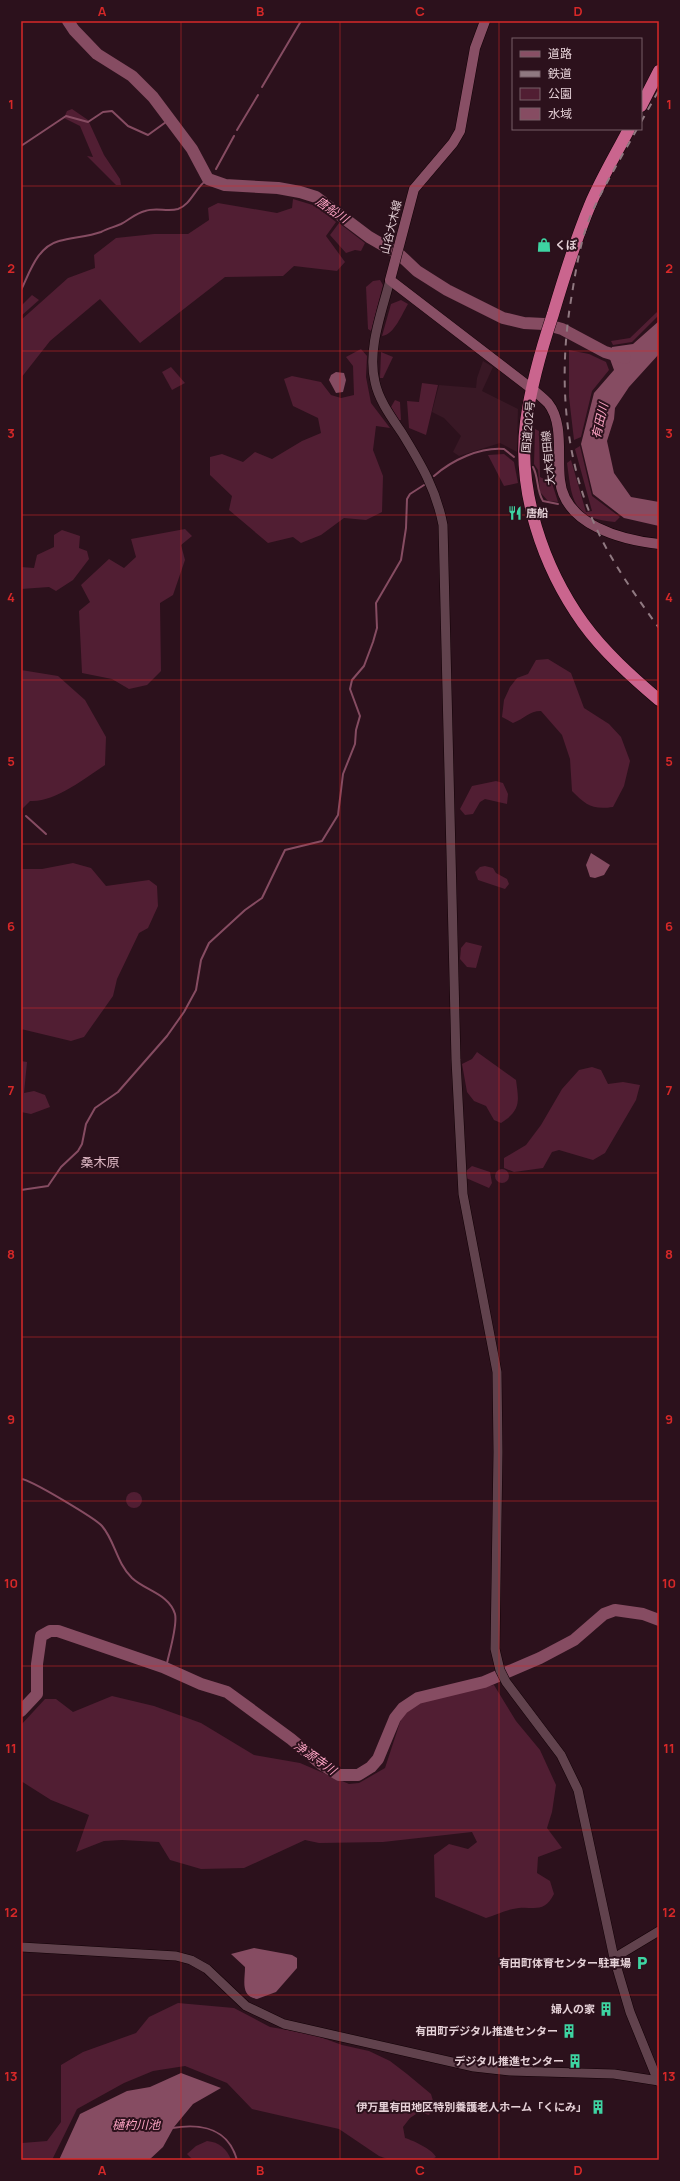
<svg xmlns="http://www.w3.org/2000/svg" width="680" height="2181" font-family="Manrope,'Noto Sans JP',sans-serif">
<rect width="100%" height="100%" fill="#2c111c"/>
<path fill="#391825" d="M483,361L493,367L482,391L518,409L517,452L500,443L459,456L453,452L461,436L444,418L432,412L439,385L476,388L477,378Z"/>
<g fill="#511e33">
<path d="M72,109L88,120L104,155L120,179L121,185H116L87,156L93,157L80,126L64,118L67,111Z"/>
<path d="M293,199L316,206L336,222L326,236L345,262L337,271L294,266L283,276L225,277L140,343L100,299L50,341L21,378V320L68,278L95,268L94,255L116,238L154,234H188L209,220L208,208L218,203L277,213L292,208Z"/>
<path d="M339,223L365,243L361,251L355,250L346,253L330,235Z"/>
<path d="M380,280L383,285L371,331L368,329L366,287L373,281Z"/>
<path d="M32,295L39,300L21,316V306Z"/>
<path d="M401,300L408,304C402,314 394,335 382,336L391,304Z"/>
<path d="M657,312L658,316L632,342L613,345L611,341L630,338Z"/>
<path d="M361,349L367,356L366,377L371,403L390,428L376,426L373,450L383,476L382,512L366,520L344,518L321,535L301,543L293,537L268,543L229,510L232,496L210,475V457L222,454L243,462L255,452L272,459L302,441L321,433L318,418L293,406L284,379L292,376L321,382L331,395L341,398L354,395L353,366L346,357Z"/>
<path d="M569,350L589,354L606,362L609,370L592,391L581,437L574,440L569,397Z"/>
<path d="M381,352L393,357L383,378H380Z"/>
<path d="M171,367L185,383L172,390L162,372Z"/>
<path d="M422,383L438,385L426,435L409,428L407,401L419,402Z"/>
<path d="M395,400L400,402L401,420H399L391,407Z"/>
<path d="M535,429L539,431L540,477L552,483L558,502L548,501L540,492L538,470L534,464Z"/>
<path d="M580,446L592,496L620,517L615,522C572,519 572,500 567,463L571,460L586,512L592,511L575,449Z"/>
<path d="M504,454L514,462L518,483L504,486L488,455Z"/>
<path d="M185,529L192,536L181,545L185,560L173,595L160,603L161,671L147,685L129,689L112,679L82,673L79,611L90,602L81,585L109,559L124,568L136,557L131,539Z"/>
<path d="M62,530L80,536L79,548L87,551L89,559L73,580L56,591L49,587L21,589V567L34,568L37,555L54,547V535Z"/>
<path d="M548,659L571,673L584,708L609,724L621,737L630,761L624,786L613,807C592,810 586,805 572,791L570,759L562,735L541,711C529,711 524,719 513,723L502,717L504,700L510,687L517,678L528,674L536,660Z"/>
<path d="M21,670L58,676L85,700L106,737L105,765C85,778 54,803 30,801L21,810Z"/>
<path d="M496,781L503,783L508,794L507,804L485,799L480,802L473,814L465,815L460,809L472,786Z"/>
<path d="M73,863L91,868L106,886L149,880L157,886L158,906L148,928L139,933L117,979L113,996L84,1037L71,1041L21,1029V869H42Z"/>
<path d="M485,866L493,868L496,873L507,879L509,884L505,889L478,880L475,872L480,867Z"/>
<path d="M466,942L482,946L476,968L467,967L460,959L461,948Z"/>
<path d="M477,1052L516,1080C519,1102 521,1110 501,1123L494,1120L486,1106L474,1101L467,1092L462,1064L472,1059Z"/>
<path d="M21,1061L27,1062L24,1093L34,1091L45,1095L50,1107L31,1114L21,1112Z"/>
<path d="M592,1067L601,1070L608,1084L623,1082L640,1085L636,1100L605,1153L593,1160L559,1150L552,1152L543,1168L514,1172L504,1168V1158L526,1145L541,1125L562,1089L579,1070Z"/>
<path d="M472,1166L490,1172L492,1183L489,1188L466,1178V1171Z"/>
<circle cx="502" cy="1176" r="7"/>
<circle cx="134" cy="1500" r="8"/>
<path d="M494,1685L516,1721L540,1750L556,1785L552,1812L547,1828L562,1848L538,1857L537,1873L550,1881L554,1894C543,1916 531,1904 513,1909C504,1911 495,1915 486,1918L435,1897L434,1855L449,1844L468,1849L477,1842L472,1832L383,1842L319,1843L305,1840L244,1868L201,1869L170,1860L159,1842L122,1840L104,1841L76,1852L89,1815L51,1800L21,1781V1725L45,1699H56L73,1712L112,1696L154,1706L201,1723L254,1755L300,1763L349,1784L359,1783L385,1768L404,1710L437,1696Z"/>
<path d="M178,2003L234,2008L270,2027L312,2034L342,2045L369,2051L390,2061L407,2074L431,2094L434,2104L429,2115L419,2112L410,2118L403,2127L405,2138C414,2141 432,2149 436,2157L431,2160H390L379,2156L339,2129L252,2109L227,2083L185,2066L153,2071L124,2083L77,2109L52,2160H21V2141L22,2143L47,2141L61,2122V2065L83,2052L136,2033L149,2017Z"/>
<path d="M207,2141C219,2142 227,2149 231,2160H193L187,2154L196,2146Z"/>
</g>
<g fill="#864c62">
<path d="M659,321V354L629,387L615,408L614,419L607,441L614,473L631,497L659,502V526L624,518L593,494L581,444L594,393L614,370L610,359L612,347L633,344Z"/>
<path d="M336,372L344,373L346,380L343,392L336,393L329,380L331,375Z"/>
<path d="M591,853L610,865L604,875L595,878L590,877L586,865Z"/>
<path d="M254,1948L292,1955L297,1958V1968L276,1992L257,1999C240,1996 245,1981 245,1967L231,1954Z"/>
<path d="M181,2073L221,2088L193,2104L174,2127L163,2147L149,2160H59L80,2114L127,2091L150,2087Z"/>
</g>
<g fill="none" stroke-linecap="round" stroke-linejoin="round">
<g stroke="#864c62" stroke-width="2">
<path d="M262,87L301,21"/>
<path d="M237,130L258,95"/>
<path d="M21,146L66,116L88,122L103,112L112,111L128,126L148,135L166,122H171"/>
<path d="M216,169L234,136"/>
<path d="M21,290C30,272 37,247 59,241C72,237 87,237 101,232C107,229 114,227 121,224C129,220 136,213 145,211C156,207 167,212 178,209C191,205 196,186 208,179"/>
<path d="M533,467C539,478 536,490 543,501L558,504"/>
<path d="M434,476C452,460 480,447 504,449L514,457"/>
<path d="M26,816L46,834"/>
<path d="M21,1190L48,1186L61,1167L78,1151L82,1144L86,1124L95,1108L118,1092L167,1036L184,1012L196,990L201,960L209,943L245,910L262,898L285,850L322,841L338,815L343,774L355,744L356,730L360,716L350,689L352,680L364,666L373,642L377,628L376,603L401,560L406,528L407,499L410,494L424,485"/>
<path d="M21,1479C30,1479 96,1519 102,1526C115,1541 116,1562 132,1578C146,1591 169,1594 175,1614C178,1626 168,1656 166,1668"/>
<path d="M172,2128C202,2123 228,2128 237,2160"/>
</g>
<g stroke="#864c62" stroke-width="12">
<path d="M68,21L74,30L97,54L132,76L153,97L192,149L208,179L225,185L278,188L300,192L316,197L369,237L400,255L417,271L447,290L503,318L524,323L544,324L562,329L605,352L625,358"/>
<path d="M21,1711L37,1694V1664L41,1636L50,1631H58L163,1667L201,1684L227,1692L291,1739L321,1764L339,1775H358L371,1767L378,1759L395,1718L403,1708L418,1698L484,1682L540,1658L574,1640L604,1614L615,1610L643,1614L659,1620"/>
</g>
<defs>
<g id="tertiary">
<path d="M390,280C382,312 367,349 375,382C379,401 392,418 402,433C421,464 436,489 443,525L456,1060L463,1194L497,1372L498,1452L495,1649L500,1670L506,1682L561,1755L578,1790L614,1958L630,2012L658,2081"/>
<path d="M21,1947L176,1956L191,1960L207,1969L246,2006L284,2024L474,2067L510,2071L614,2074L659,2081"/>
<path d="M614,1958L659,1931"/>
</g>
<path id="secondary" d="M485,21L475,48L460,131L453,143L414,189L390,280L532,389C537,393 543,398 548,403C564,423 557,456 560,480C564,525 622,540 659,544"/>
<g id="trunk">
<path d="M641,106L659,71"/>
<path d="M629,129C616,154 601,179 590,205C575,241 564,277 553,314C541,350 531,385 526,422C517,491 543,567 583,623C604,652 632,677 659,700"/>
</g>
</defs>
<use href="#tertiary" stroke="#120106" stroke-width="10"/>
<use href="#secondary" stroke="#120106" stroke-width="11"/>
<use href="#trunk" stroke="#120106" stroke-width="13"/>
<use href="#tertiary" stroke="#61424d" stroke-width="9"/>
<use href="#secondary" stroke="#884f65" stroke-width="10"/>
<use href="#trunk" stroke="#ca658e" stroke-width="12"/>
<g stroke="#907981" stroke-width="2" stroke-dasharray="7 7" stroke-linecap="butt">
<path d="M641,122L659,90"/>
<path d="M637,129C621,158 603,187 590,217C579,245 575,276 570,306C559,378 564,455 594,523C610,560 635,595 659,628"/>
</g>
</g>
<path fill="none" stroke="#d62828" stroke-width="1" stroke-opacity="0.55" d="M181,21V2160M340,21V2160M499,21V2160M21,186H659M21,351H659M21,515H659M21,680H659M21,844H659M21,1008H659M21,1173H659M21,1337H659M21,1501H659M21,1666H659M21,1830H659M21,1995H659"/>
<defs>
<symbol id="shop-bare" viewBox="-9 -9 18 18"><path d="M-5-2.5h2.3a2.7 3.5 0 0 1 5.4 0H5L5.5 6h-11ZM-1.5-2.5h3a1.5 2.3 0 0 0-3 0Z" fill="#3ed4a2" stroke="#2c111c" stroke-width="2.5" paint-order="stroke"/></symbol>
<symbol id="restaurant-bare" viewBox="-9 -9 18 18"><path d="M-5-6h1v4h1v-4h1v4h1v-4h1v5L-1.5 .5V6h-2V.5L-5-1ZM5-6V6H3V1.5H1.5Q1.5-4 5-6Z" fill="#3ed4a2" stroke="#2c111c" stroke-width="2.5" paint-order="stroke"/></symbol>
<symbol id="parking-bare" viewBox="-9 -9 18 18"><path d="M-3.5-5.5H1a3.5 3.5 0 0 1 0 7H-1V5.5H-3.5ZM-1-3.4V-.6H.8a1.4 1.4 0 0 0 0-2.8Z" fill="#3ed4a2" stroke="#2c111c" stroke-width="2.5" paint-order="stroke"/></symbol>
<symbol id="building-bare" viewBox="-9 -9 18 18"><path d="M-4-6H4V6H1V3H-1V6H-4ZM-2.5-4.3h1.7v1.8h-1.7ZM.8-4.3h1.7v1.8H.8ZM-2.5-1h1.7V.8h-1.7ZM.8-1h1.7V.8H.8Z" fill="#3ed4a2" stroke="#2c111c" stroke-width="2.5" paint-order="stroke"/></symbol>
</defs>
<g fill-rule="evenodd">
<use href="#shop-bare" x="534" y="235" width="20" height="20"/>
<use href="#restaurant-bare" x="505" y="503" width="20" height="20"/>
<use href="#parking-bare" x="632" y="1953" width="20" height="20"/>
<use href="#building-bare" x="596" y="1999" width="20" height="20"/>
<use href="#building-bare" x="559" y="2021" width="20" height="20"/>
<use href="#building-bare" x="565" y="2051" width="20" height="20"/>
<use href="#building-bare" x="588" y="2097" width="20" height="20"/>
</g>
<g text-anchor="middle" stroke-width="4" stroke-linejoin="round" paint-order="stroke">
<g font-size="11" fill="#e5d1d7" stroke="#2c111c">
<text transform="translate(391 227) rotate(-76)" y="4">山谷大木線</text>
<text transform="translate(528 427) rotate(-85)" y="4">国道202号</text>
<text transform="translate(548 458) rotate(-95)" y="4">大木有田線</text>
</g>
<g font-size="11" font-weight="bold" fill="#e5d1d7" stroke="#2c111c" text-anchor="end">
<text x="555" y="249" text-anchor="start">くぼ</text>
<text x="526" y="517" text-anchor="start">唐船</text>
<text x="631" y="1967">有田町体育センター駐車場</text>
<text x="595" y="2013">婦人の家</text>
<text x="558" y="2035">有田町デジタル推進センター</text>
<text x="564" y="2065">デジタル推進センター</text>
<text x="587" y="2111">伊万里有田地区特別養護老人ホーム「くにみ」</text>
</g>
<g font-size="12" font-style="italic" fill="#fba2c2" stroke="#2c111c">
<text transform="translate(332 210) rotate(34)" y="4">唐船川</text>
<text transform="translate(600 421) rotate(-77)" y="4">有田川</text>
<text transform="translate(315 1758) rotate(35)" y="4">浄源寺川</text>
<text x="136" y="2129">樋杓川池</text>
</g>
<g font-size="13" fill="#dfb9c5" stroke="#2c111c">
<text x="100" y="1167">桑木原</text>
</g>
</g>
<rect width="680" height="2181" fill="none" stroke="#2c111c" stroke-width="44"/>
<rect x="512" y="38" width="130" height="92" fill="#2c111c" stroke="#765e67"/>
<rect x="520" y="51" width="20" height="6" fill="#884f65" stroke="#765e67"/>
<text x="548" y="58" font-size="12" fill="#e5d1d7">道路</text>
<rect x="520" y="71" width="20" height="6" fill="#907981" stroke="#765e67"/>
<text x="548" y="78" font-size="12" fill="#e5d1d7">鉄道</text>
<rect x="520" y="88" width="20" height="12" fill="#511e33" stroke="#765e67"/>
<text x="548" y="98" font-size="12" fill="#e5d1d7">公園</text>
<rect x="520" y="108" width="20" height="12" fill="#864c62" stroke="#765e67"/>
<text x="548" y="118" font-size="12" fill="#e5d1d7">水域</text>
<rect x="22" y="22" width="636" height="2137" fill="none" stroke="#d62828" stroke-width="1.5"/>
<g font-size="13" text-anchor="middle" font-weight="bold" fill="#d62828">
<text x="102" y="16">A</text>
<text x="260" y="16">B</text>
<text x="420" y="16">C</text>
<text x="578" y="16">D</text>
<text x="11" y="109">1</text>
<text x="669" y="109">1</text>
<text x="11" y="273">2</text>
<text x="669" y="273">2</text>
<text x="11" y="438">3</text>
<text x="669" y="438">3</text>
<text x="11" y="602">4</text>
<text x="669" y="602">4</text>
<text x="11" y="766">5</text>
<text x="669" y="766">5</text>
<text x="11" y="931">6</text>
<text x="669" y="931">6</text>
<text x="11" y="1095">7</text>
<text x="669" y="1095">7</text>
<text x="11" y="1259">8</text>
<text x="669" y="1259">8</text>
<text x="11" y="1424">9</text>
<text x="669" y="1424">9</text>
<text x="11" y="1588">10</text>
<text x="669" y="1588">10</text>
<text x="11" y="1753">11</text>
<text x="669" y="1753">11</text>
<text x="11" y="1917">12</text>
<text x="669" y="1917">12</text>
<text x="11" y="2081">13</text>
<text x="669" y="2081">13</text>
<text x="102" y="2175">A</text>
<text x="260" y="2175">B</text>
<text x="420" y="2175">C</text>
<text x="578" y="2175">D</text>
</g>
</svg>
